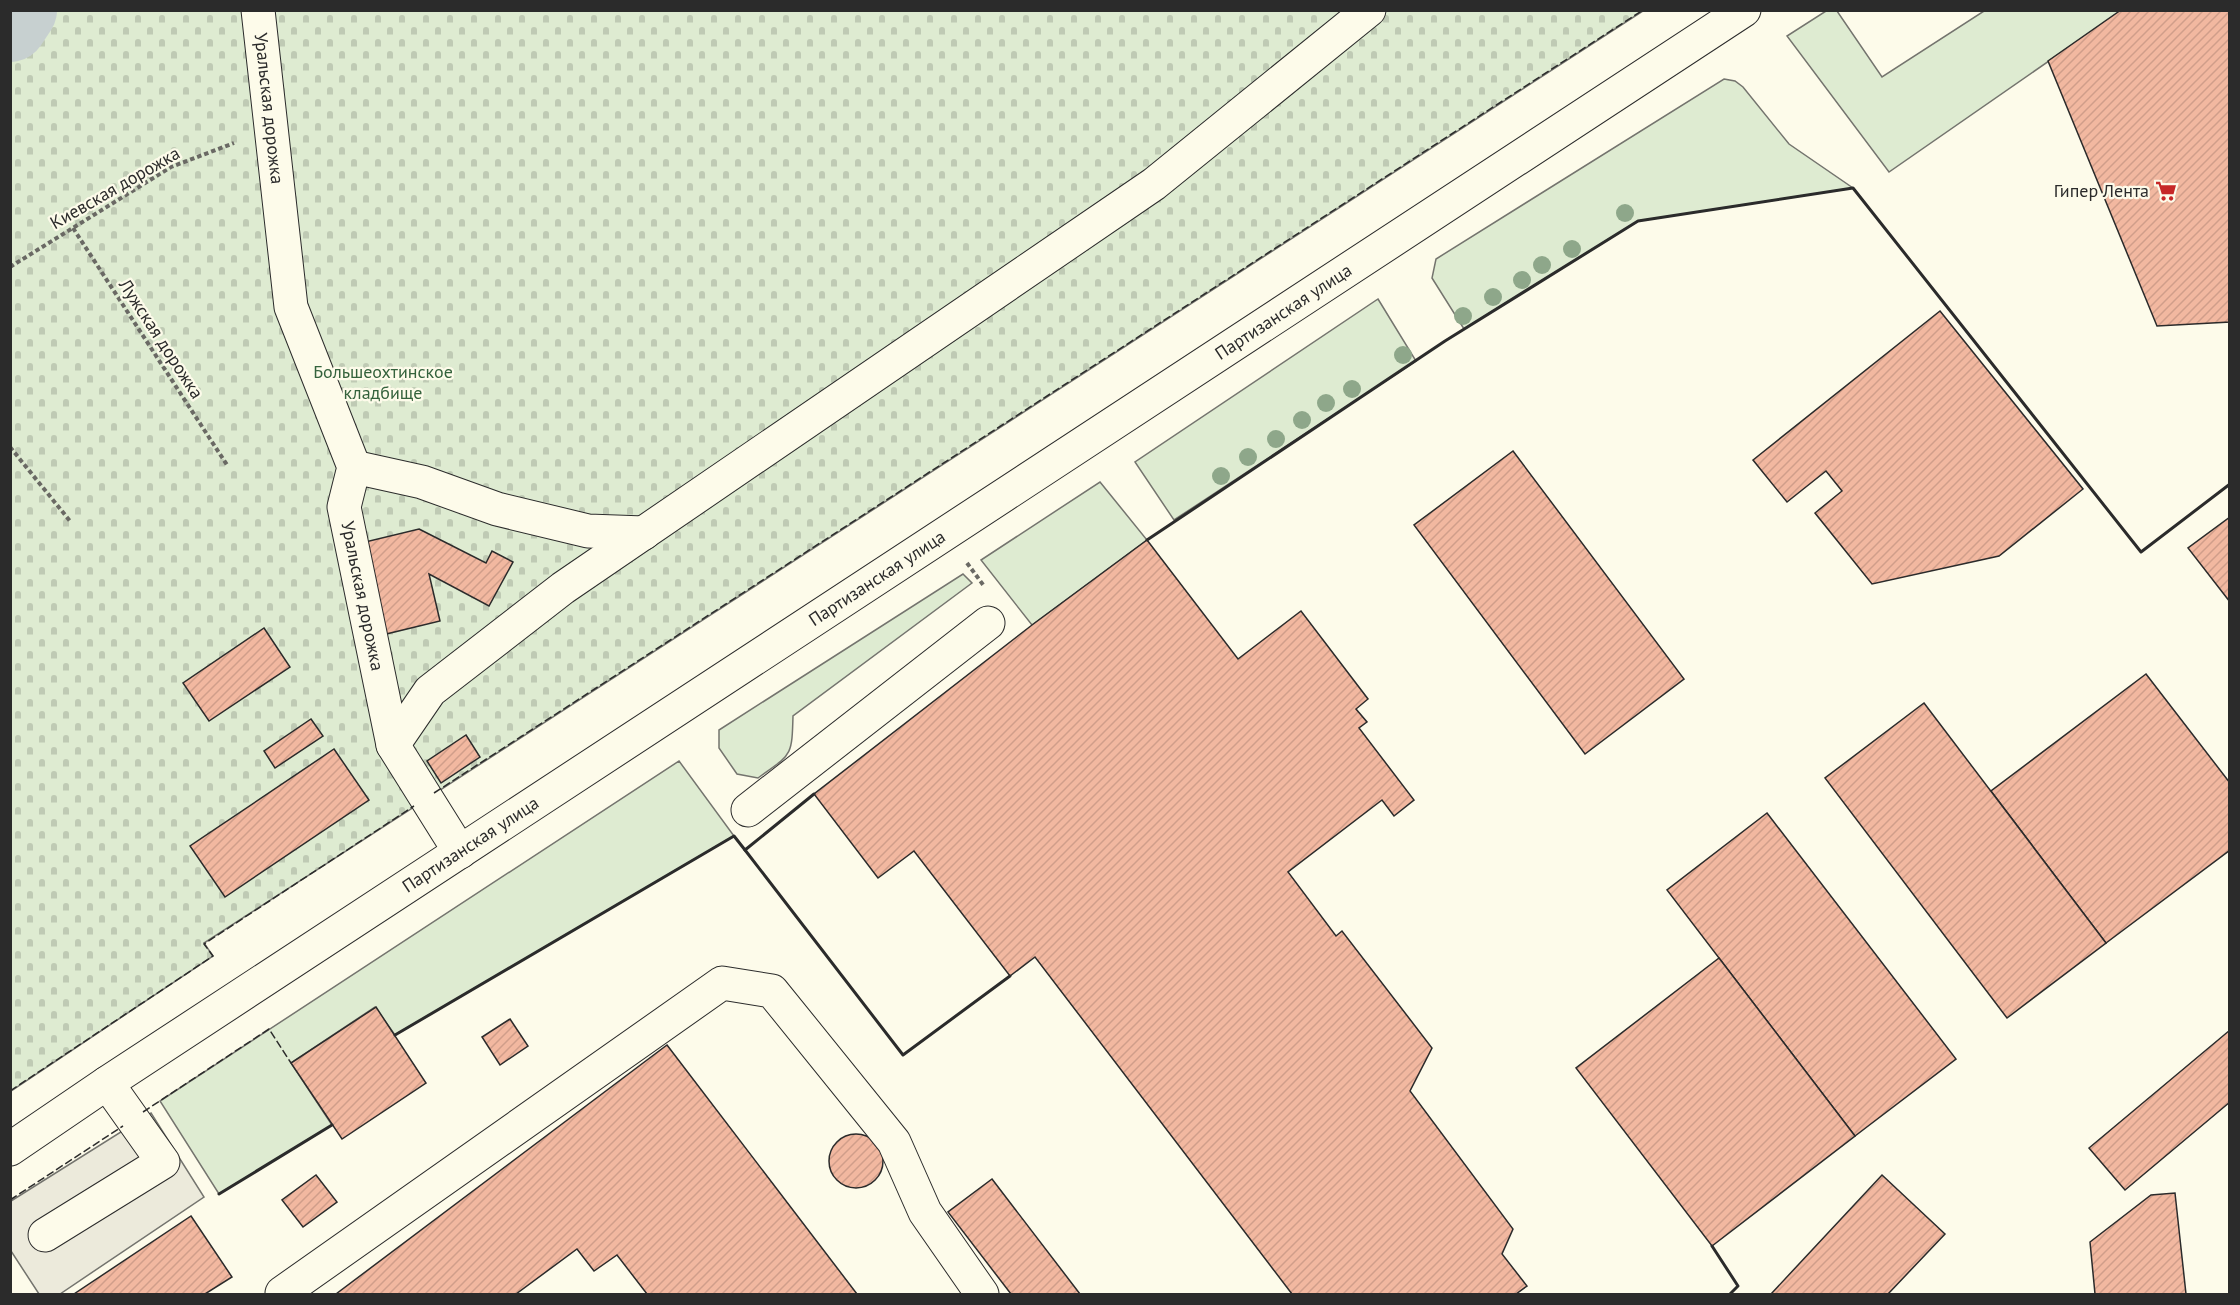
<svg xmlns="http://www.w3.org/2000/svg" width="2240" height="1305" font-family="'PT Sans',sans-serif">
<defs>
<pattern id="cemetery-stones" width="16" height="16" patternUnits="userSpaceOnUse" patternTransform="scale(1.5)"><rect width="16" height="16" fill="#deebd1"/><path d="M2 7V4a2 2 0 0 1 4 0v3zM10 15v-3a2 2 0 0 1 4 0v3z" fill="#bfcab4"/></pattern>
<pattern id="building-hatch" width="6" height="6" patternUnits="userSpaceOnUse" patternTransform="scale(1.5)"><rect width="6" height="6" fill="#f2b8a0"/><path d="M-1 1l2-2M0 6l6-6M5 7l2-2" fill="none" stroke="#d09e8a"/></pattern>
</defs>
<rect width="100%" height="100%" fill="#fdfbea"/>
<g fill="#deebd1" stroke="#74746e" stroke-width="1.5">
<path d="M1826,11H1837L1882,77L1984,11H2121L1889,172L1787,36Z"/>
<path d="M1724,79L1735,81L1743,87L1789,144L1853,188L1638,221L1464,329L1432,278L1436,259Z"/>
<path d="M1378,299L1416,361L1174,520L1135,462Z"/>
<path d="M1100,482L1147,540L1032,625L981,560Z"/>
<path d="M963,574L972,583L793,716C792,758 791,754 758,778L737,774L719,748V730Z"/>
<path d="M679,761L734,836L395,1035L375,1007L291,1063L332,1125L219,1194L160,1101Z"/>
</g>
<path fill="url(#cemetery-stones)" stroke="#74746e" stroke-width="1.5" d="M11,11H1643L204,943L213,956L11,1091Z"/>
<path fill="#eceadb" stroke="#74746e" stroke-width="1.5" d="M151,1113L204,1197L60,1294H39L11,1251V1201Z"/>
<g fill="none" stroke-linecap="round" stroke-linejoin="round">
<path stroke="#c7d0d0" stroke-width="74" d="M10,25L20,10"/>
</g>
<g fill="url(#building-hatch)" stroke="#2b2b2b" stroke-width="1.5">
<path d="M2121,10H2230V322L2157,326L2048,61Z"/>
<path d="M1940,311L2083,489L1999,556L1872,584L1815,513L1842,491L1826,471L1787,502L1753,460Z"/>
<path d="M1513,451L1684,679L1585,754L1414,525Z"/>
<path d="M2230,517V602L2188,548Z"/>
<path d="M419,529L486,563L492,551L513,562L489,606L429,574L440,621L382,635L361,543Z"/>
<path d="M1147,540L1238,659L1301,611L1368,699L1356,709L1367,722L1359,728L1414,800L1394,816L1382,800L1288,872L1336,936L1342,931L1432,1048L1410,1091L1513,1229L1502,1254L1527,1286L1516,1294H1292L1035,957L1010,976L914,851L878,878L814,794L1032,625Z"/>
<path d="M264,628L290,667L209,721L183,683Z"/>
<path d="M2146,674L2230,783V850L2106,943L1991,791Z"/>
<path d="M1924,703L2106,943L2007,1018L1825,778Z"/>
<path d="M311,719L323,736L275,768L264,751Z"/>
<path d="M466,735L480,757L441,783L427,761Z"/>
<path d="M334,749L369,800L225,897L190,846Z"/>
<path d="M1767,813L1956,1059L1855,1136L1667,890Z"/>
<path d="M1719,958L1855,1136L1712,1246L1576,1068Z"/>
<path d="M376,1007L426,1083L342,1139L291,1063Z"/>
<path d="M510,1019L528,1046L500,1065L482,1037Z"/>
<path d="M2230,1030V1102L2125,1190L2089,1148Z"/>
<path d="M667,1045L857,1294H647L617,1255L594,1271L577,1249L516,1294H336Z"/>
<circle cx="856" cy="1161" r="27"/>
<path d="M316,1175L337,1202L303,1227L282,1200Z"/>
<path d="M1882,1175L1945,1234L1888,1294H1771Z"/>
<path d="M992,1179L1080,1294H1011L948,1212Z"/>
<path d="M2175,1193L2186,1294H2095L2090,1242L2151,1195Z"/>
<path d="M191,1216L232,1277L205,1294H74Z"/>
</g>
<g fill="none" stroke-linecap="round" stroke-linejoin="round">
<defs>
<g id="minor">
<path id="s1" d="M258,10L291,307L354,467L344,507L393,745L460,852"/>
<path d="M354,467L422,482L497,509L588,531L644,533"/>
<path d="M393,745L430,691L563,588L1154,184L1369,10"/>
<path d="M748,810L988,623"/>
<path id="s2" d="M10,1149L107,1083L1744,10"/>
<path d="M45,1235L163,1162L107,1083"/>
<path d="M282,1293L722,983L772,991L894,1142L925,1212L982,1294"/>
</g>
</defs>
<use href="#minor" stroke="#2b2b2b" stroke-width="35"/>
<g stroke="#6a6964" stroke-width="4" stroke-dasharray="4.5 3" stroke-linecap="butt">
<path d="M73,228L227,465"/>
<path d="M10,267L171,167L234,143"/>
<path d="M10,447L70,521"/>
<path d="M967,563L984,586"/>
</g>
<use href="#minor" stroke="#fdfbea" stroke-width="33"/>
<g stroke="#2b2b2b" stroke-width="1.5" stroke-dasharray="8 3" stroke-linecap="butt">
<path d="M434,793L1643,10"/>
<path d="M10,1091L213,956L204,944L414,806"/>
<path d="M143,1112L269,1029L291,1063"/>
<path d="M10,1200L123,1126"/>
</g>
<g stroke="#2b2b2b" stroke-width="3">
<path d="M1147,540L1445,341L1638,221L1853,188L2141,552L2230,484"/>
<path d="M745,850L903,1055L1010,976"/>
<path d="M395,1035L734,836L745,850L814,794"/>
<path d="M219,1194L332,1125"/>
<path d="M1712,1246L1738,1286L1730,1294"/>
</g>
</g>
<g fill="#8ea78a">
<circle cx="1625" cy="213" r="9"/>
<circle cx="1572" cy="249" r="9"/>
<circle cx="1542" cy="265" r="9"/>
<circle cx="1522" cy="280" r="9"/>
<circle cx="1493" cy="297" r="9"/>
<circle cx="1463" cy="316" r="9"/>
<circle cx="1403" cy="355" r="9"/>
<circle cx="1352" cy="389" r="9"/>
<circle cx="1326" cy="403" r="9"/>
<circle cx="1302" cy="420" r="9"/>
<circle cx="1276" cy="439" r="9"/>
<circle cx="1248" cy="457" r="9"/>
<circle cx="1221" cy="476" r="9"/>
</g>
<defs>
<symbol id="supermarket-bare" viewBox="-9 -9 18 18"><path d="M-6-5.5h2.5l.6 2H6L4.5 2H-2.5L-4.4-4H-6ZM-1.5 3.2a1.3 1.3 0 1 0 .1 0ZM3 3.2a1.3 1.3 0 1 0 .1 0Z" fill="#c62828" stroke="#fdfbea" stroke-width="2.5" paint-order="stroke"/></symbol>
</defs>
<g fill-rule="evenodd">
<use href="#supermarket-bare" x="2151" y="176" width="30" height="30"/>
</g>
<g text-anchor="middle" stroke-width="4.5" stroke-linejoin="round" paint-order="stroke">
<g font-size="18" fill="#2b2b2b" stroke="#fdfbea">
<text dy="6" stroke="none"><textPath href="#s1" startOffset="99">Уральская дорожка</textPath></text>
<text transform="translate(115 188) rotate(-30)" y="6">Киевская дорожка</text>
<text dy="6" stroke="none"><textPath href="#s2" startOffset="1524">Партизанская улица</textPath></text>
<text transform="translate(161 339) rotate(57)" y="6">Лужская дорожка</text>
<text dy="6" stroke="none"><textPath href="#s2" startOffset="1038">Партизанская улица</textPath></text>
<text dy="6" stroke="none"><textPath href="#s1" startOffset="603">Уральская дорожка</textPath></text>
<text dy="6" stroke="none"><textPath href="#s2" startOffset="552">Партизанская улица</textPath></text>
</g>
<g font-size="18" fill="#2b2b2b" stroke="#fdfbea" text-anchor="end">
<text x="2149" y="197">Гипер Лента</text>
</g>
<g font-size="18" fill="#34623c" stroke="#fdfbea">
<text x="383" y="378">Большеохтинское<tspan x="383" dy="21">кладбище</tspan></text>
</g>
</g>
<rect width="2240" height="1305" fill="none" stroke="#2b2b2b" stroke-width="24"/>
</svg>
